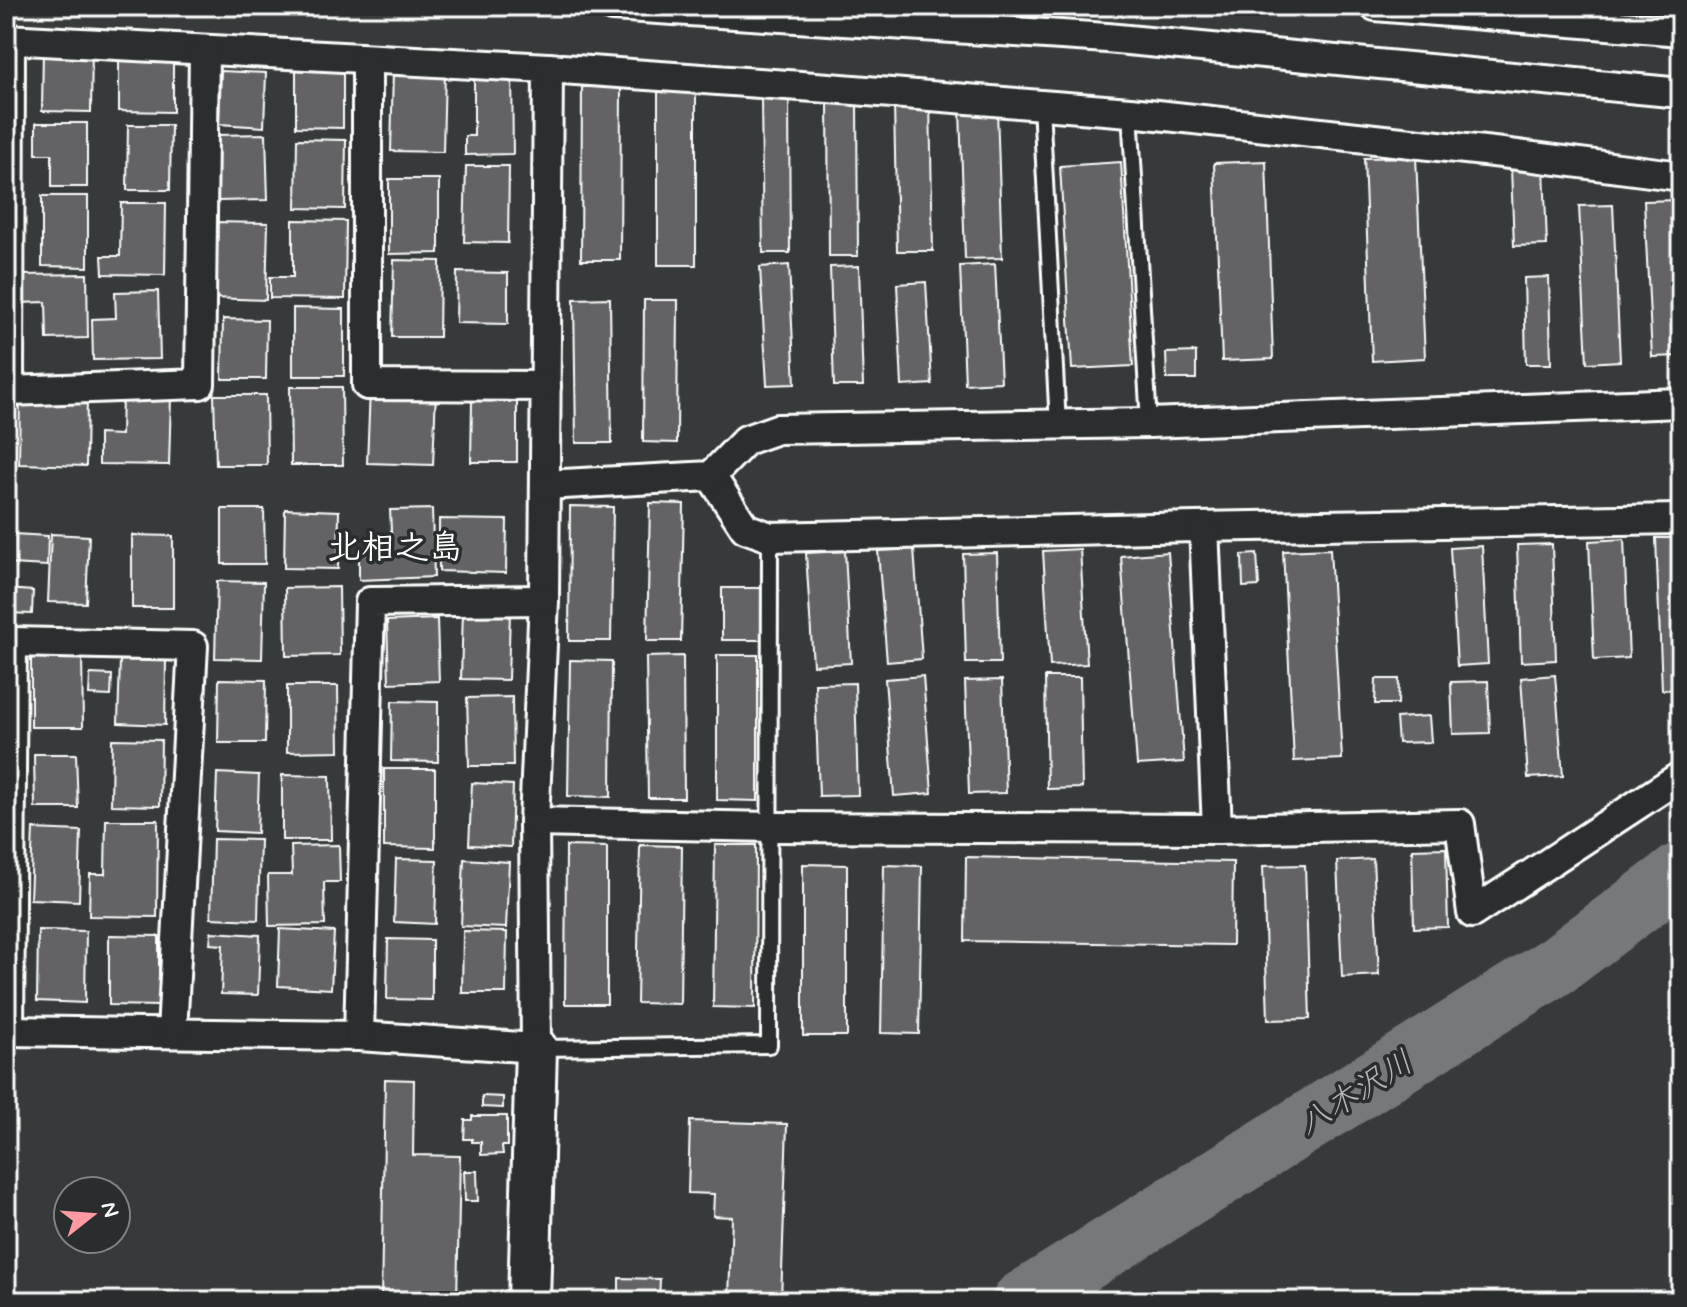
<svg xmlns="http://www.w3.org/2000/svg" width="1687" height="1307" font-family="Mynerve,'Klee One',sans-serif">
	<rect width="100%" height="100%" fill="#373a3b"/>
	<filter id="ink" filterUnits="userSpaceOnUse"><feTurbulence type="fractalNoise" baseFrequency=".0125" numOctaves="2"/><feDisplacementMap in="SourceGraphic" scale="16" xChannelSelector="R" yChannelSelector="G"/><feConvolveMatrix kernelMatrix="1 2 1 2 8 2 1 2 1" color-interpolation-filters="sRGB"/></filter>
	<g filter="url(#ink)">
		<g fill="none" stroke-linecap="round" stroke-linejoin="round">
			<polyline stroke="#767879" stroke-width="60" points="1022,1301 1559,964 1681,872"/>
		</g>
		<g fill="#636465" stroke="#fff" stroke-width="2">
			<polygon points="43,48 92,48 91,112 42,111"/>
			<polygon points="119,52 173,53 173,112 119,111"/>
			<polygon points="296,62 343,62 343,128 296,127"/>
			<polygon points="512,68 513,154 465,155 465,136 474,136 474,69"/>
			<polygon points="393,70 445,71 443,152 391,151"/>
			<polygon points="221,71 266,73 264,127 219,124"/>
			<polygon points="582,87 621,87 620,260 581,260"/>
			<rect x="658" y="90" width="38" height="175"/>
			<polygon points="761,98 789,98 790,253 763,253"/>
			<polygon points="828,101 857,101 858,256 829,256"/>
			<polygon points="930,102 933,251 897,251 894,103"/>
			<polygon points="997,109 1002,258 965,259 960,110"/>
			<polygon points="36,123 87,123 87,187 52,187 52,154 36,154"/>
			<polygon points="128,125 171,125 170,190 127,190"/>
			<polygon points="266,134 268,200 218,201 217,135"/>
			<polygon points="297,139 346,140 345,209 296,208"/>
			<polygon points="1416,157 1425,358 1372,361 1364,158"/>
			<polygon points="1266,161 1273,359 1222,361 1214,163"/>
			<polygon points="1121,162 1133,366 1072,369 1060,166"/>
			<polygon points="466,166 509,166 508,243 464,242"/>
			<polygon points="1544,167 1547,245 1514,246 1511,168"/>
			<polygon points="389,179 439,179 439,253 389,254"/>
			<polygon points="42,196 88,196 88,267 42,266"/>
			<polygon points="1678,200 1681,262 1681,356 1652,357 1644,201"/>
			<polygon points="121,203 166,203 165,275 103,274 102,256 120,256"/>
			<polygon points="1613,205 1620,361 1587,363 1579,206"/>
			<polygon points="293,220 346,221 345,299 270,298 270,277 293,277"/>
			<polygon points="214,222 268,223 266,300 212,298"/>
			<polygon points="394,260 440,261 439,337 392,337"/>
			<polygon points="995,264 1001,382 965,384 960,266"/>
			<polygon points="789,265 795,384 767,385 760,267"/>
			<polygon points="859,266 863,386 834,386 830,267"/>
			<polygon points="457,272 508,273 508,324 456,323"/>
			<polygon points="87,274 88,338 47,339 46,302 21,303 20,275"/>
			<polygon points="1549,277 1551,364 1526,364 1524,278"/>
			<polygon points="926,282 932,384 902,386 897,284"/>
			<polygon points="158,291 160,359 93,360 92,319 116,318 115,292"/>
			<polygon points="610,298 612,443 576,443 574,299"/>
			<polygon points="644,300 678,300 677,443 643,442"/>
			<polygon points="293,308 344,309 344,376 293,376"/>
			<polygon points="223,319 267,320 266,379 222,379"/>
			<polygon points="1196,352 1196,379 1167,379 1166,353"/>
			<polygon points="290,387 342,387 343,465 291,465"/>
			<polygon points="370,389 436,391 433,465 367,463"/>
			<polygon points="20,394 87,396 86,466 19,464"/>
			<polygon points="214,395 266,395 267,465 216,465"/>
			<polygon points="122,396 171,397 169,465 99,464 99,434 121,435"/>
			<polygon points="472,401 517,401 517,462 471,462"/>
			<polygon points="650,503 684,504 681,641 647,641"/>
			<polygon points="570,506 613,507 611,641 569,641"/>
			<polygon points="222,509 264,509 265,564 222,564"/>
			<polygon points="285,509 339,511 338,569 284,568"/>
			<polygon points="432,509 434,577 359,580 359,554 392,553 390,510"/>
			<polygon points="439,519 507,520 506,573 439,571"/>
			<polygon points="13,534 48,536 47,566 11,564"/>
			<polygon points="51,534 89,536 86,603 48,602"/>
			<polygon points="132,535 173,536 173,608 132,608"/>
			<polygon points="1656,538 1681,538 1681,689 1662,690"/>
			<polygon points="1624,539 1629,658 1594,660 1589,541"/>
			<polygon points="1552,544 1556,660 1521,662 1517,545"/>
			<polygon points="1482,546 1488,664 1457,666 1450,548"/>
			<polygon points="914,549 922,659 887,662 878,551"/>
			<polygon points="1080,549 1087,664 1050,666 1043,551"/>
			<polygon points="1330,549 1342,759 1294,761 1283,551"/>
			<polygon points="845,551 851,663 813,665 806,553"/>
			<polygon points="1168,552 1184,762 1137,765 1121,556"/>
			<polygon points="997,553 1000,663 966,663 963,554"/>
			<polygon points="1257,554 1259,586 1243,587 1242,555"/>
			<polygon points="217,581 264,582 262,659 215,658"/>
			<polygon points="339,587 340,655 286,656 285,588"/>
			<polygon points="722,588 764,588 765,640 722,640"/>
			<polygon points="6,589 33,591 32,614 6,613"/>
			<polygon points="463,610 510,611 508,680 461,679"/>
			<polygon points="437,619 439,681 389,683 387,621"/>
			<polygon points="31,654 82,654 83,727 31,727"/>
			<polygon points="717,655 758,655 758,801 717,800"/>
			<polygon points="683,656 684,798 648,798 646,657"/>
			<polygon points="120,660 166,661 165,725 118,723"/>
			<polygon points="570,660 612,661 611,797 568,796"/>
			<polygon points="90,674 112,675 111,696 89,695"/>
			<polygon points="1555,675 1563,776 1528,778 1521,678"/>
			<polygon points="923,676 932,793 894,796 885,679"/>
			<polygon points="1045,677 1080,677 1082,788 1047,789"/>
			<polygon points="219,679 266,680 265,743 218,743"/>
			<polygon points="1376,679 1399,679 1398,704 1375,704"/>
			<polygon points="1002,680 1006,793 969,794 965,681"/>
			<polygon points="1488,681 1490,733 1453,734 1451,682"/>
			<polygon points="855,683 858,795 819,796 815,684"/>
			<polygon points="287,686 338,686 339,751 287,752"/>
			<polygon points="512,697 513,766 469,766 467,698"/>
			<polygon points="392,701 438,702 438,762 391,761"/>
			<polygon points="1429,716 1431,742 1398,743 1396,718"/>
			<polygon points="112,739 161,740 160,806 111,805"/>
			<polygon points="34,754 76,754 78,808 35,808"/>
			<polygon points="384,769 435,769 435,848 384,847"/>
			<polygon points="217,773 259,775 257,833 215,831"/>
			<polygon points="282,775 330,776 331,840 282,840"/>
			<polygon points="472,783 513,785 511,847 469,845"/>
			<polygon points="106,820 158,820 157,917 89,916 90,874 105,874"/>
			<polygon points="33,829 81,831 79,901 30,899"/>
			<polygon points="213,839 260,840 258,920 211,918"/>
			<polygon points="339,845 340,882 324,882 325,925 269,926 268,875 292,875 291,846"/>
			<polygon points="640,845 682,846 680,1004 637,1003"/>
			<polygon points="715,845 756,845 755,1008 713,1007"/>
			<polygon points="566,846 607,847 607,1004 565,1004"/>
			<polygon points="1446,848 1448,927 1414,928 1412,849"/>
			<polygon points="966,857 1233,862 1232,945 965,941"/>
			<polygon points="396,859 437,860 435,924 394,922"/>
			<polygon points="464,859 509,862 506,928 461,926"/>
			<polygon points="1373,859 1379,975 1342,977 1337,861"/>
			<polygon points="803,864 847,865 847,1036 803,1036"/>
			<polygon points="884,865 922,866 919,1034 881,1033"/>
			<polygon points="1305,865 1310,1019 1268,1020 1263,866"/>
			<polygon points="280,929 334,932 331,989 278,986"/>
			<polygon points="38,930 86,931 85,1003 37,1001"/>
			<polygon points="463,931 507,932 506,993 462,993"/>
			<polygon points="211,932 260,935 258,995 221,994 223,945 210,944"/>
			<polygon points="109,935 159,936 159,1006 109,1005"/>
			<polygon points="388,939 432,940 432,1000 387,999"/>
			<polygon points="385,1079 414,1080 413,1155 460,1156 457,1301 381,1301"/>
			<polygon points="482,1096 503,1097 503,1108 482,1107"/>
			<polygon points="472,1116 507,1116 507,1146 502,1146 503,1154 481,1155 481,1142 472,1142 472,1139 464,1139 465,1120 472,1120"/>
			<polygon points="690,1121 787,1124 781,1301 678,1301 678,1296 729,1297 732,1217 713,1216 714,1194 688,1193"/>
			<polygon points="464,1171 477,1171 478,1201 465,1201"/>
			<polygon points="619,1278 660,1279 659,1301 619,1301"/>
		</g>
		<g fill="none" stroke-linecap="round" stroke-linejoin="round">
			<g stroke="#fff" stroke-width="20">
				<g id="lane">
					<polyline points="1041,105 1058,425"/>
					<polyline points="1130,112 1149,423"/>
					<polyline points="537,1048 769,1045 770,537"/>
				</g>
			</g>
			<g stroke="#fff" stroke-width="34">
				<g id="street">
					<polyline points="612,6 1107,38 1681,93"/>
					<polyline points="1375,6 1681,31"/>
					<polyline points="6,39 548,68 544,600 534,822 536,1048 359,1036 6,1031"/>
					<polyline points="10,40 9,391 200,384 204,50"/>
					<polyline points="367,59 367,385 546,386"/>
					<polyline points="548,68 829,88 1130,112 1502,153 1681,176"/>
					<polyline points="711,476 745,528 770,537 1195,527 1681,519"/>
					<polyline points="545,485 711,476 746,440 777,429 1149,423 1681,403"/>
					<polyline points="1204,527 1217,829"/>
					<polyline points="534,822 771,827 1217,829 1460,824 1472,913 1681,776"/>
					<polyline points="9,1031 12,642 193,646 172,1032"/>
					<polyline points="359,1036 370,602 544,600"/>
				</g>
			</g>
			<g stroke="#fff" stroke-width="46">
				<polyline id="secondary" points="529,1301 536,1048"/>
			</g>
			<use href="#lane" stroke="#2a2d2e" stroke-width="14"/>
			<use href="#street" stroke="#2a2d2e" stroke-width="28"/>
			<use href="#secondary" stroke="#2a2d2e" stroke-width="40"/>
		</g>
	</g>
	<g text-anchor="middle" stroke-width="7" stroke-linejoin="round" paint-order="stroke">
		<g font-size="32" font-style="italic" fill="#b4b5b5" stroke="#2a2d2e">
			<text transform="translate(1355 1092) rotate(-32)" y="11">八木沢川</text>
		</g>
		<g font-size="34" font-weight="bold" fill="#fff" stroke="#2a2d2e">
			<text x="395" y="558">北相之島</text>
		</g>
	</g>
	<rect width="1687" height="1307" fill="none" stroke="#2a2d2e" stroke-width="32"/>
	<rect x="16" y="16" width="1655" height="1275" fill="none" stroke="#fff" stroke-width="3" filter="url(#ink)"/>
	<g transform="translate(92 1215) rotate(73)"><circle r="38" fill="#2a2d2e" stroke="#7f8182" stroke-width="2"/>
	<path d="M0-6L14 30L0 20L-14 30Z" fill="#ff9aa2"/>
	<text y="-12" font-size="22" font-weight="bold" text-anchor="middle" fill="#ffffff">N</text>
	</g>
</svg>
